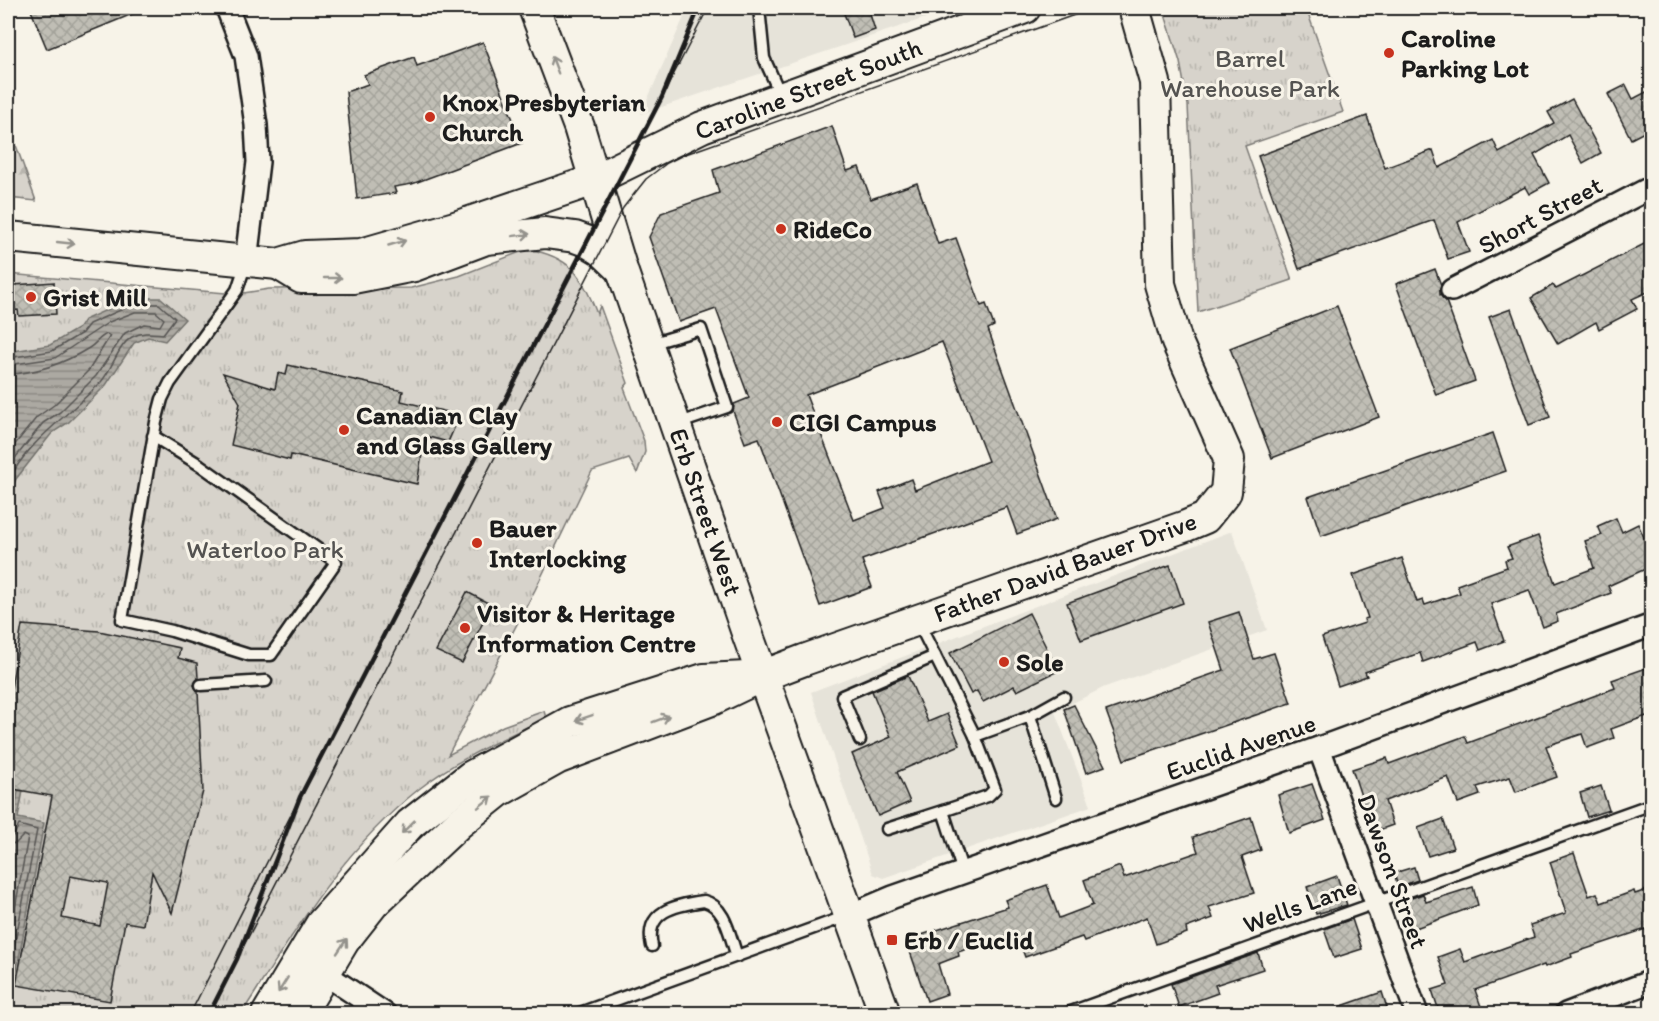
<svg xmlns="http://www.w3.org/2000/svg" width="1659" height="1021" font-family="Itim,sans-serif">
	<defs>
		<pattern id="grass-tufts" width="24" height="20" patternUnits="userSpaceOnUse" patternTransform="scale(1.5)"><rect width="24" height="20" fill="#d7d3cb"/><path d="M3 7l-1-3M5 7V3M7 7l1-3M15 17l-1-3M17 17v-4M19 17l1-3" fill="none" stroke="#b8b5ae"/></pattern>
		<pattern id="forest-firs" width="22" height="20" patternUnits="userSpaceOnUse" patternTransform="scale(1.5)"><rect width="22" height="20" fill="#d7d3cb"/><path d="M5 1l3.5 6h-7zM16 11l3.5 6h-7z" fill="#b8b5ae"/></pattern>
		<pattern id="water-rules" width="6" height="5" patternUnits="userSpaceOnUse" patternTransform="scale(1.5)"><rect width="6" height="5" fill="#aca9a2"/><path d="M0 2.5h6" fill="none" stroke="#8b8983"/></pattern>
		<pattern id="building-cross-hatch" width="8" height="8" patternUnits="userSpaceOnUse" patternTransform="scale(1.5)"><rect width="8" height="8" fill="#c0beb5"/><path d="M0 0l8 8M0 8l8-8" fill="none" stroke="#a4a39b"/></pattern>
	</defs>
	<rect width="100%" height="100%" fill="#f7f3e8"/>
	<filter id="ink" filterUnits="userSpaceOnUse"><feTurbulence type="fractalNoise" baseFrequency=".0167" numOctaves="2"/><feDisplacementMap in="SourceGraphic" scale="12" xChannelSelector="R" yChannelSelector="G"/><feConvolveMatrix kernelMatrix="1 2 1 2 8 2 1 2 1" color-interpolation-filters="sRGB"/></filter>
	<g filter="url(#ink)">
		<g fill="#e6e3d9">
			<polygon points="688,8 955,8 641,114"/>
			<polygon points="1232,531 1267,630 1105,687 1055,712 1091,806 883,878 873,874 811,692"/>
		</g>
		<g fill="url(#grass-tufts)" stroke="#7a7874" stroke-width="1.5">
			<polygon points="1163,8 1306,8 1343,112 1245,146 1292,280 1198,312 1188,105 1180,62"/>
			<path d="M528 249C570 257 582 274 597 314L600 306 628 383 624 388 644 441 645 452 637 473 629 459 592 471 535 590 448 755 503 726 544 711 546 718C502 739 457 759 419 789 341 851 295 931 242 1013H8V274L237 294 269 289 411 288 459 276Z"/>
		</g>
		<polygon fill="url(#forest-firs)" stroke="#7a7874" stroke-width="1.5" points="8,123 36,201 8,198"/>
		<g fill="url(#water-rules)" stroke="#72716c" stroke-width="1.5">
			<polygon points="133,298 161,298 185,319 165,341 148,337 134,343 106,385 69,422 52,433 16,479 8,496 8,352 50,345 79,328 84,320"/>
			<polygon points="44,648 49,649 18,818 44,823 14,985 8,983 8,846"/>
		</g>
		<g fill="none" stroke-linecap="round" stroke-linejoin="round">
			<g stroke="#565452" stroke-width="1.5">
				<path d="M8 358 52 351 82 333 89 324 134 304H159L175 318 163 334C151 333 144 331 132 337 118 345 112 370 101 382 72 413 26 442 8 482"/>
				<polyline points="8,365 55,358 109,322 135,312 156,312 164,319 160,326 144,324 125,333 96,376 60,412 43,423 8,467"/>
				<path d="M8 374C38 373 63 364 89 348 96 344 99 337 107 334L110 336 89 370 54 405 37 417 8 453"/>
				<polyline points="8,836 14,835 19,825 37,830 8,978"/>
				<polyline points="8,844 16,843 24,835 28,837 8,947"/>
			</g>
		</g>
		<g fill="url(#building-cross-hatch)" stroke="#1c1c1c" stroke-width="1.5" fill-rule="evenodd">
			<polygon points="30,8 147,8 47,49"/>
			<polygon points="842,8 868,8 875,30 853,38"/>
			<polygon points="483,42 522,143 412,184 394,187 396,193 357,199 346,92 368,84 364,75 414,57 417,66"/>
			<polygon points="1626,85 1633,99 1652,89 1652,128 1631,139 1608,94"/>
			<polygon points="1572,99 1601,153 1583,163 1568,135 1534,155 1549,183 1529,194 1525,187 1458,222 1469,252 1448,259 1434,220 1299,269 1258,156 1367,116 1385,168 1433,150 1439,168 1493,140 1499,153 1554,123 1548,112"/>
			<path d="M832 126 847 171 859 167 871 199 917 183 938 244 956 238 981 306 986 304 994 326 988 329 1057 519 1017 534 1007 507 862 560 872 587 820 606 759 438 745 443 733 411 734 404 749 398 716 309 679 322 649 237 661 213 719 193 713 170ZM942 342 988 461 915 490 911 479 879 492 885 508 854 520 806 395Z"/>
			<polygon points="1652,240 1652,290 1632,299 1637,309 1599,329 1596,322 1558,344 1531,298 1553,285 1556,289"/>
			<polygon points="1435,269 1441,285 1440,295 1446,301 1475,381 1436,395 1396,284"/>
			<polygon points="54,282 56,314 19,316 18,310 8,311 8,293 15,292 14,285"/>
			<polygon points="1337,306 1379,417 1272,458 1230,348"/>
			<polygon points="1511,309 1550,417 1529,425 1489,317"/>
			<polygon points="288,365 403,391 401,401 460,415 448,442 425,436 417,484 291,455 290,460 231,445 240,403 223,373 275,389 278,373 286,375"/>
			<polygon points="1493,433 1506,471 1321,536 1308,497"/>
			<polygon points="1616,518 1622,532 1638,524 1652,555 1652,566 1608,586 1611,593 1556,614 1558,621 1543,627 1529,590 1491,604 1504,641 1480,650 1477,642 1423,662 1420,653 1365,672 1367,676 1338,686 1322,637 1365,623 1364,619 1368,618 1353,575 1402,558 1417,602 1423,600 1425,605 1460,593 1457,585 1507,567 1505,560 1512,558 1507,547 1538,536 1555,583 1594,568 1585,541 1602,535 1598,526"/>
			<polygon points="1170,565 1183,603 1081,640 1067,603"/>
			<polygon points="467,592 492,605 462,663 436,651"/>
			<polygon points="1239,612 1254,659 1274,653 1291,703 1124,760 1106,711 1224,670 1208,622"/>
			<polygon points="1029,613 1058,671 1017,691 1014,686 983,702 977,691 971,694 950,653"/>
			<path d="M22 625 99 631 180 648 178 658 197 663 198 678 194 685 198 692 203 791 172 913 152 872 143 925 125 922 110 1001 16 985 52 796 8 788V704ZM70 876 108 883 100 926 62 918Z"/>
			<polygon points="1652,666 1652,714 1611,729 1614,738 1587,748 1582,734 1546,746 1557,777 1516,792 1510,777 1477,787 1480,795 1458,803 1448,777 1385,801 1393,825 1373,832 1352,769 1387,758 1389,764 1465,736 1468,743 1615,688 1612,680"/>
			<polygon points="908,676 928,722 947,714 960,745 897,772 910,802 878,816 852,754 891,737 872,691"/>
			<polygon points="1074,705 1105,766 1086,773 1064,709"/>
			<polygon points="1312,784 1325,820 1289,833 1278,795"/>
			<polygon points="1601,786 1609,810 1587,817 1580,793"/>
			<polygon points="1251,817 1261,850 1242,857 1254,893 1209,907 1213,918 1186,928 1187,933 1156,944 1147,917 1084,941 1082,937 1025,957 1016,933 958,952 959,956 938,964 947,994 927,1001 906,940 1008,907 1005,900 1047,885 1059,918 1093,905 1084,880 1120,866 1124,878 1198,852 1193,837"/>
			<polygon points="1443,819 1453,848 1428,856 1418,828"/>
			<polygon points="1574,853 1589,896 1597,893 1601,903 1634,891 1635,894 1652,888 1652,927 1571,954 1572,957 1545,967 1544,965 1475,990 1482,1009 1470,1014 1440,1014 1432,990 1448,985 1438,957 1460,949 1465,962 1534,937 1530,925 1566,913 1550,862"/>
			<polygon points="1414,867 1418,880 1398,887 1394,873"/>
			<polygon points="1337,876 1347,905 1316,914 1307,887"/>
			<polygon points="1473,887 1478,905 1413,929 1403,901 1423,894 1426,902"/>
			<polygon points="1352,919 1362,949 1334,958 1324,929"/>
			<polygon points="1258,953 1263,969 1215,985 1218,993 1179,1007 1171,984"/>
			<polygon points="1382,992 1389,1014 1328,1014 1327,1011"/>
		</g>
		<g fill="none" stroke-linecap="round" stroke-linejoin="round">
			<g stroke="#1c1c1c" stroke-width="15">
				<g id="lane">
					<polyline points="759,8 764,58 781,96"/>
					<polyline points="650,344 701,329 727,407 677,424"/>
					<polyline points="153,436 200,465 336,562 271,655 249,655 172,631 122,620 156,422 162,399 170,383 237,290 246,263"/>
					<polyline points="918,622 975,736 1030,716 1056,798"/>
					<polyline points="201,685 266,681"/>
					<polyline points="1030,716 1064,697"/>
					<polyline points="860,740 842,696 935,656"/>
					<polyline points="887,829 943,811"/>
					<polyline points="963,872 943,811 988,796 995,789 975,736"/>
					<path d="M652 946C644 911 675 905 704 901 726 906 730 938 737 956"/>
					<polyline points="577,1014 847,916"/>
					<polyline points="1065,1014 1652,804"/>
				</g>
			</g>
			<g stroke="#1c1c1c" stroke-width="26">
				<g id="street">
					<polyline points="227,8 246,56 256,125 258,162 246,261"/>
					<polyline points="1452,290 1652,187"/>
					<polyline points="1319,748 1417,1014"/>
					<polyline points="848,916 893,897 1333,743 1652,625"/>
					<polyline points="313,966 385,1014"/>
					<polyline points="1566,1014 1652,981"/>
				</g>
			</g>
			<g stroke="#1c1c1c" stroke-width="34">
				<g id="secondary">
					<polyline points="534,8 579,127 622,270 747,633 885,1014"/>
					<polyline points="8,237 278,264 305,256 361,254 455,227 594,180 702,127 1025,8"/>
					<polyline points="278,264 301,278 353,278 414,266 486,239 545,233 575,237 586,241 601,250 622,270"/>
					<polyline points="267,1014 321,924 410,824 470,777 570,722 704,679 747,677"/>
					<polyline points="300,1014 344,941 374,903 458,824 498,792 559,758 714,699 762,676 804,660 1186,526 1205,518 1226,492 1229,459 1177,342 1160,284 1155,82 1134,8"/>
				</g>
			</g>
			<use href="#lane" stroke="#f7f3e8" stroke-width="10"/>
			<use href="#street" stroke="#f7f3e8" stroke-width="21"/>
			<use href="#secondary" stroke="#f7f3e8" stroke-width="30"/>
			<g stroke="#1c1c1c" stroke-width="1.5">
				<polyline points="662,97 708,8"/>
				<polyline points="237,959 623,208 646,179 667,163 683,155 1094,8"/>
				<polyline points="190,1014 300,797"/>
			</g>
			<polyline stroke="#1c1c1c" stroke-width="4.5" points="209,1014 237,959 300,797 662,97 699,8"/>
		</g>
		<defs><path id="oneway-shaft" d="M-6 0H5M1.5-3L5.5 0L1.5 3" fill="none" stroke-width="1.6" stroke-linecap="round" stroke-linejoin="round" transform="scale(1.5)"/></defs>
		<g stroke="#94928c">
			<use href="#oneway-shaft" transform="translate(555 65) rotate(-111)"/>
			<use href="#oneway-shaft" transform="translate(521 235) rotate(-7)"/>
			<use href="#oneway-shaft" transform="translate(66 243) rotate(6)"/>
			<use href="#oneway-shaft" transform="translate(397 243) rotate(-16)"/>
			<use href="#oneway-shaft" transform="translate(333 278)"/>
			<use href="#oneway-shaft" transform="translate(584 718) rotate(161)"/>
			<use href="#oneway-shaft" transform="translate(661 719) rotate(-21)"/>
			<use href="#oneway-shaft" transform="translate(485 802) rotate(-39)"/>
			<use href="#oneway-shaft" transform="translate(408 827) rotate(135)"/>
			<use href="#oneway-shaft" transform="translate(342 946) rotate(-56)"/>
			<use href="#oneway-shaft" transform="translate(283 985) rotate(122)"/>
		</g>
	</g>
	<g fill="#c8321e" stroke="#f7f3e8" stroke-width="2">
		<circle cx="1389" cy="53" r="6"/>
		<circle cx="430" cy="117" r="6"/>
		<circle cx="781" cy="229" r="6"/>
		<circle cx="31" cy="297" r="6"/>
		<circle cx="777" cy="422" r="6"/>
		<circle cx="344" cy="430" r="6"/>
		<circle cx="477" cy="543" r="6"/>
		<circle cx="465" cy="628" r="6"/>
		<circle cx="1004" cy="662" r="6"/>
		<rect x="886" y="934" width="12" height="12" rx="3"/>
	</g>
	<g text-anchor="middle" stroke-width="6" stroke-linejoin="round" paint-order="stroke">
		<g font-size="26" font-weight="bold" fill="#1c1c1c" stroke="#f7f3e8" text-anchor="start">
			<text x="1401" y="47">Caroline<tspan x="1401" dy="30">Parking Lot</tspan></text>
			<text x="442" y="111">Knox Presbyterian<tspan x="442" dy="30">Church</tspan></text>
			<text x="793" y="238">RideCo</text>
			<text x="43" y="306">Grist Mill</text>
			<text x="356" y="424">Canadian Clay<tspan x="356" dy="30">and Glass Gallery</tspan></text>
			<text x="789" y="431">CIGI Campus</text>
			<text x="489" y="537">Bauer<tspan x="489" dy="30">Interlocking</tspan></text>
			<text x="477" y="622">Visitor &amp; Heritage<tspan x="477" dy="30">Information Centre</tspan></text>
			<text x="1016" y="671">Sole</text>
			<text x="904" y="949">Erb / Euclid</text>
		</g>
		<g font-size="26" fill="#545351" stroke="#f7f3e8">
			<text x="1250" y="67">Barrel<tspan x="1250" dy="30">Warehouse Park</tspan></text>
			<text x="265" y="558">Waterloo Park</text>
		</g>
		<g font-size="26" fill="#1c1c1c" stroke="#f7f3e8">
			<text transform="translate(808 89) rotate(-21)" y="9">Caroline Street South</text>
			<text transform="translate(1540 215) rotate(-28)" y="9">Short Street</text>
			<text transform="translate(706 512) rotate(71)" y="9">Erb Street West</text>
			<text transform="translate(1065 567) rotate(-20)" y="9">Father David Bauer Drive</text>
			<text transform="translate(1241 747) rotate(-19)" y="9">Euclid Avenue</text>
			<text transform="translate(1393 871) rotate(70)" y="9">Dawson Street</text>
			<text transform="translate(1300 905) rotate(-20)" y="9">Wells Lane</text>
		</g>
	</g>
	<rect width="1659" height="1021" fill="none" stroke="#f7f3e8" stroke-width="30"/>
	<rect x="15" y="15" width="1629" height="991" fill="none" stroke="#1c1c1c" stroke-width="2" filter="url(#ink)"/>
</svg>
